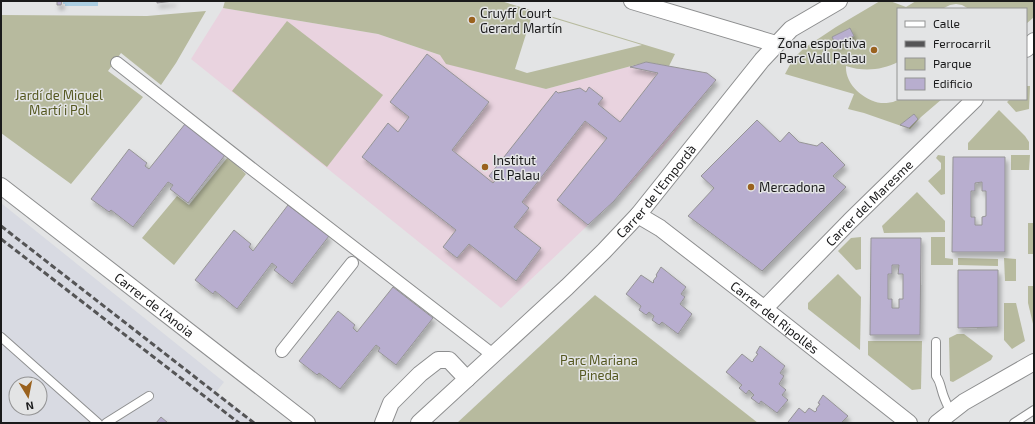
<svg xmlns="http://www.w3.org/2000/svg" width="1035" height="424" font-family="'Exo 2',sans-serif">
	<defs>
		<filter id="shadow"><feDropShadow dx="2.5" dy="4.5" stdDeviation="2" flood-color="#0004"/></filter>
	</defs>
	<rect width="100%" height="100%" fill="#e3e4e5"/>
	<path fill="#d8dae2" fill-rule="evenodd" d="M1 203 224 382 216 392 256 423H1ZM16 384H40V408H16Z"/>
	<polygon fill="#e9d3df" points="223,8 378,34 440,55 546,89 646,62 707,73 716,80 662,149 630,185 501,308 191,59"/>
	<g fill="#b7ba9e" fill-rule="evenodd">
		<path d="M225 1H501L675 54 669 66 646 62 546 89 446 64 440 55 378 34 223 8ZM533 12 642 45 527 73 515 69Z"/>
		<path d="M880 1H890L906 7 916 1H1034V17L1026 24V9H969L962 5 956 4 950 5 942 9H898V62C882 70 864 72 846 66 845 84 863 100 881 103 884 103 889 103 893 102 896 101 899 99 902 99 913 97 930 99 942 99L921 117 910 129 864 113 848 109 854 94 785 74 793 59 803 49 836 27ZM849 28 854 36 836 45 832 37ZM914 114 918 119 909 128 900 125Z"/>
		<polygon points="206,11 176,63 161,85 121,53 108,71 143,97 71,184 1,133 1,15 147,16"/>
		<polygon points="287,21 383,95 327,167 232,91"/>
		<polygon points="1026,86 1030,86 1029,109 1016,112 1007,102 1010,99 1026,99"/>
		<polygon points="999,110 1025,136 1029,142 1029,150 968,150 968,143"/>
		<polygon points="938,155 945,156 945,194 941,195 928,181 941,169 941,163 936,158"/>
		<polygon points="1011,155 1030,155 1029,170 1011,170"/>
		<polygon points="228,157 246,174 174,265 142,238 177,196 189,205"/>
		<polygon points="917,192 945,221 945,232 884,233 882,226"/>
		<rect x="1028" y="223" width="6" height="31"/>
		<polygon points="861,237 861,269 856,270 838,251 851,238"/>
		<polygon points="931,237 945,237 945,258 953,259 953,265 931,265"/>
		<polygon points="958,258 998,259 998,266 958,265"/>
		<polygon points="1004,258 1016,259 1016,281 1005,281"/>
		<polygon points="838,274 861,297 860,350 808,309 808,303"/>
		<polygon points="1028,286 1034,286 1034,328 1028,303"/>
		<polygon points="595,295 758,423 457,423"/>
		<polygon points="1004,303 1016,303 1025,341 1012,349 1004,340"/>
		<polygon points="957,334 964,334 993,356 991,360 953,382 950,381 949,338"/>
		<polygon points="868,341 922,341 921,389 912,390 868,355"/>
	</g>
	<polygon fill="#abcee2" points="63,1 98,1 98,6 65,6 65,4 63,4"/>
	<g fill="#b8aecf" stroke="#969596" fill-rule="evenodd" filter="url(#shadow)">
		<polygon points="57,1 62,1 61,5 57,5"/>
		<polygon points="157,1 174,1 157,3"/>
		<polygon points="850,28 854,36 836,45 832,37"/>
		<polygon points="427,54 489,102 452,150 493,183 495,181 489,176 556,91 558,93 580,88 586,92 589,87 603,98 598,104 620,122 658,73 630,67 646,62 707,73 716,80 614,201 588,225 557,200 607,138 585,121 522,202 529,208 514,227 541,248 516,281 469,244 457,258 443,247 456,230 362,157 388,123 398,132 409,117 390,102"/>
		<polygon points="914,114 918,119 909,128 900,125"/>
		<polygon points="757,120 780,142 789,132 799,142 817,146 822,142 845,165 833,176 846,187 762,271 688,216 714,188 701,176"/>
		<polygon points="185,124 225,155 188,203 170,189 173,185 168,182 133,227 111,210 109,212 91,199 129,149 147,163 145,166 149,169"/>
		<path d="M953 157H1005V252H952ZM982 182V191H986V216L982 217V225H975V217H971V191H975V183Z"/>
		<polygon points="288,205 329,236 292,284 274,270 277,267 272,263 237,309 215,291 213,294 195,280 234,230 251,244 249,247 253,251"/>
		<path d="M871 238H921L920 335H870ZM892 265H899L898 274H903V299H899V308H892V299H888V274H892Z"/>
		<polygon points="661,267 686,287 681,294 685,297 680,304 692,314 678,334 662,322 659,325 652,320 654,316 649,312 646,315 639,310 641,306 626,294 641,275 653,283 654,282 653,281 657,276 656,275"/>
		<polygon points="958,270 998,270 998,327 958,328"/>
		<polygon points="393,287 433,318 396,365 378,351 380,348 376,345 340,389 319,373 317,375 299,361 338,311 355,325 353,328 357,332"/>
		<polygon points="760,346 785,366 780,373 784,376 779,384 786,390 782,395 788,400 777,413 761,401 759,404 751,398 754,395 749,390 746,394 739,388 742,385 726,372 742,354 752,362 754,360 753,360 758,354 756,353"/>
		<polygon points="823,395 848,416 842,422 843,423 790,423 788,422 799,408 805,413 809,408 815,412 817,410 816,409 820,404 818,403"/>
		<polygon points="161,417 168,423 156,423"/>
	</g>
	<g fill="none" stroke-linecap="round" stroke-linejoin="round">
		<g stroke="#8d8e8f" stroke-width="10">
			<g id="service">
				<polyline points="1,337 98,423"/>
				<path d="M936 342V376C940 381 940 385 942 391 944 399 948 406 951 413"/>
				<polyline points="106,423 149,396"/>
				<polyline points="1014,423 1034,410"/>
			</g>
		</g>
		<g stroke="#8d8e8f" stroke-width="14">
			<g id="pedestrian">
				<polyline points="117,63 256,172 493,355"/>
				<polyline points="282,351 352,263"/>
			</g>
		</g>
		<g stroke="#8d8e8f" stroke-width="18">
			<g id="minor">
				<polyline points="632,1 776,44"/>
				<polyline points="1026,49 1034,41"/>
				<path id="s1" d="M1 186 307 423"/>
				<path id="s2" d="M638 215 660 228 748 296 909 423"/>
				<path id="s3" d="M765 308 850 221 975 99"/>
				<polyline points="383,423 391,403 420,374 438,360 449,360 467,379"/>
				<path id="s4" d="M419 423 567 287 604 251 638 215 762 60 791 29 839 1"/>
				<polyline points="937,423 964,402 1034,362"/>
			</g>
		</g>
		<use href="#service" stroke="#fff" stroke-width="8"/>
		<use href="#pedestrian" stroke="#fff" stroke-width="12"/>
		<use href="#minor" stroke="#fff" stroke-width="16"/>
		<g stroke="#555556" stroke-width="3" stroke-dasharray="6 3" stroke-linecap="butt">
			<polyline points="1,226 254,423"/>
			<polyline points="1,239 239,423"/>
		</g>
	</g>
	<g fill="#9a621e" stroke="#e3e4e5" stroke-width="1.5">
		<circle cx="472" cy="20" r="4"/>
		<circle cx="874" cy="50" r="4"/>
		<circle cx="485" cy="167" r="4"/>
		<circle cx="751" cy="187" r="4"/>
	</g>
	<g text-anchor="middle" stroke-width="3" stroke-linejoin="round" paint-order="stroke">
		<g font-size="13" fill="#1a1a1b" stroke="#e3e4e5" text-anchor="start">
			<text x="480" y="18">Cruyff Court<tspan x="480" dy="15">Gerard Martín</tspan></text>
			<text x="866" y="48" text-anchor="end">Zona esportiva<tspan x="866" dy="15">Parc Vall Palau</tspan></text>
			<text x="493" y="165">Institut<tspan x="493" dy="15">El Palau</tspan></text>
			<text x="759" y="192">Mercadona</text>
		</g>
		<g font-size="13" fill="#555820" stroke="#e3e4e5">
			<text x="59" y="100">Jardí de Miquel<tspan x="59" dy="15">Martí i Pol</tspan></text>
			<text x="599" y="365">Parc Mariana<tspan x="599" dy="15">Pineda</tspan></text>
		</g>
		<g font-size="13" fill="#1a1a1b" stroke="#e3e4e5">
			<text dy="5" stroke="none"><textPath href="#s4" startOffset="332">Carrer de l'Empordà</textPath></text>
			<text dy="5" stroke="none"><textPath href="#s3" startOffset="148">Carrer del Maresme</textPath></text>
			<text dy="5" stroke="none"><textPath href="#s1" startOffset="194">Carrer de l'Anoia</textPath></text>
			<text dy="5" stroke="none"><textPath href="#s2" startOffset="171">Carrer del Ripollès</textPath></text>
		</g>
	</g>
	<rect width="1035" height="424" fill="none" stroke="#1a1a1b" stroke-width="4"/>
	<rect x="897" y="8" width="130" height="92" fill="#e3e4e5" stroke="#939394"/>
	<rect x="905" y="21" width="20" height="6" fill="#ffffff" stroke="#939394"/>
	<text x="933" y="28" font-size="12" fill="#1a1a1b">Calle</text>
	<rect x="905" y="41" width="20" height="6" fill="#555556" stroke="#939394"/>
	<text x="933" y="48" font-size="12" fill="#1a1a1b">Ferrocarril</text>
	<rect x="905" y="58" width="20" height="12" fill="#b7ba9e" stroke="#939394"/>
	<text x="933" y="68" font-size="12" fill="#1a1a1b">Parque</text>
	<rect x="905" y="78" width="20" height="12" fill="#b8aecf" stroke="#939394"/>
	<text x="933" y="88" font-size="12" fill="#1a1a1b">Edificio</text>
	<g transform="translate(28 396) rotate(170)"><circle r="19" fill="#e3e4e5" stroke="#939394"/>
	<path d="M0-3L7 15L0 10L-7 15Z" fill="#9a621e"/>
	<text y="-6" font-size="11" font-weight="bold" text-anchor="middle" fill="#1a1a1b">N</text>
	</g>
</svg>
